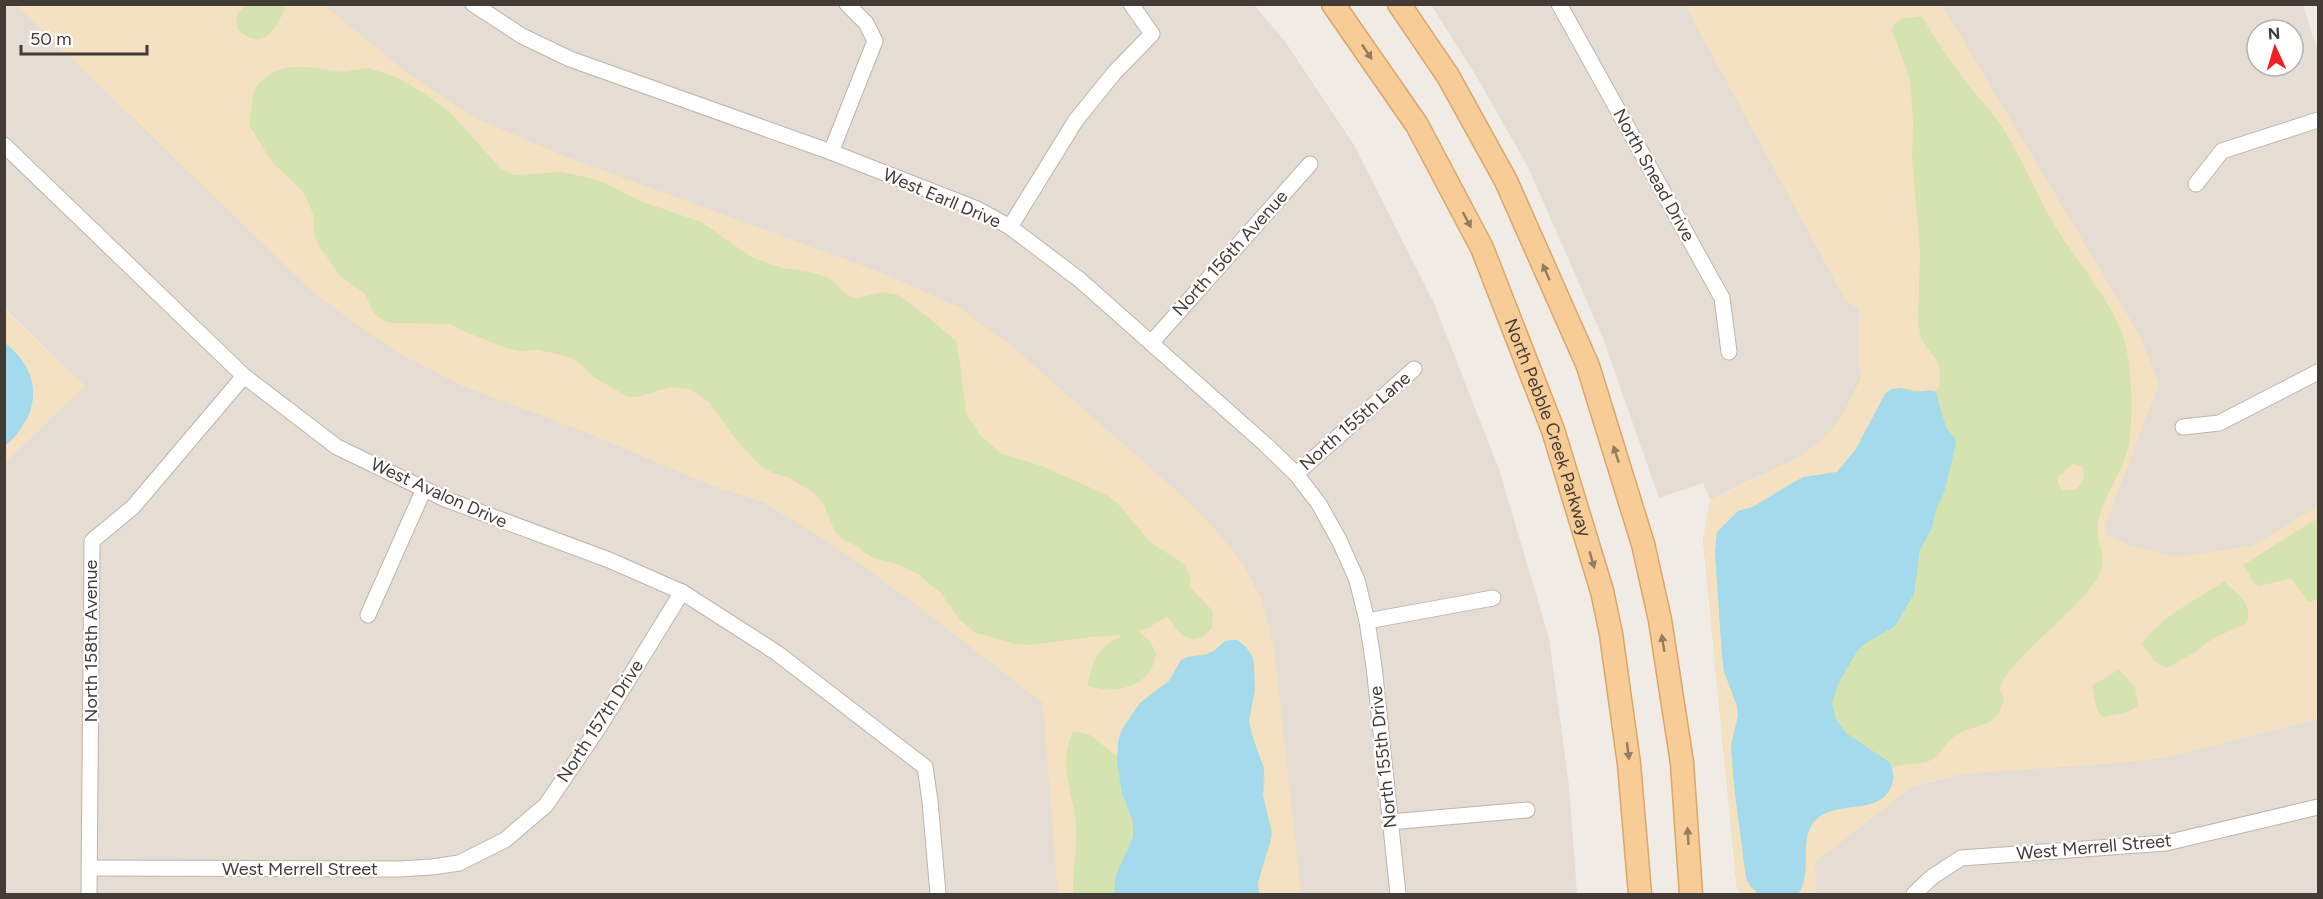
<svg xmlns="http://www.w3.org/2000/svg" width="2323" height="899" font-family="Figtree,sans-serif">
	<rect width="100%" height="100%" fill="#f1ebe5"/>
	<g fill="#e5dcd3" fill-rule="evenodd">
		<polygon points="16,4 316,295 398,353 465,387 578,429 713,486 763,502 832,544 906,597 1043,703 1058,894 5,894 4,463 85,386 5,309 4,5"/>
		<polygon points="324,5 1254,5 1284,40 1354,145 1433,301 1499,469 1549,638 1569,786 1577,894 1301,894 1274,648 1261,599 1243,564 1194,507 1007,342 958,307 885,274 561,155 478,119 445,99 405,71"/>
		<polygon points="1431,5 1685,5 1846,301 1859,309 1860,379 1843,413 1818,444 1790,462 1760,475 1710,500 1703,483 1659,498 1603,338 1528,167 1475,74"/>
		<path d="M1942 5H2303L2318 52V506L2252 546 2177 557 2129 545 2106 534 2105 527 2141 338ZM2257 30H2293V66H2257Z"/>
		<polygon points="2318,719 2318,894 1816,894 1815,864 1818,860 1913,786 1961,774 2119,763 2168,757"/>
	</g>
	<g fill="#d5e3b0">
		<polygon points="16,5 324,5 405,71 445,99 478,119 561,155 885,274 958,307 970,315 1007,342 1194,507 1243,564 1261,599 1274,648 1301,894 1058,894 1043,703 906,597 832,544 763,502 713,486 578,429 465,387 398,353 316,295"/>
		<polygon points="1685,5 1942,5 2141,338 2159,384 2105,526 2106,534 2129,545 2177,557 2252,546 2318,506 2318,719 2168,757 2119,763 1961,774 1929,781 1913,786 1818,860 1815,864 1816,894 1741,894 1737,889 1703,539 1760,475 1790,462 1818,444 1843,413 1861,373 1859,309 1846,301"/>
	</g>
	<g fill="#f4e1c2" fill-rule="evenodd">
		<path d="M16 5H246L236 16 237 28C260 53 276 31 285 8L283 5H324L405 71 445 99 478 119 561 155 885 274 958 307 1007 342 1130 450 1194 507 1219 534 1243 564 1261 599 1274 648 1301 894H1259L1258 882 1271 841 1272 829 1263 796 1265 778 1249 721 1255 689 1253 658 1246 647 1237 640C1225 639 1223 646 1213 651 1205 656 1195 654 1187 658 1177 662 1176 672 1170 679 1165 686 1157 688 1152 693 1134 711 1117 731 1118 757L1090 735 1073 731C1057 767 1074 791 1076 828 1077 851 1072 873 1073 894H1058L1043 703 906 597 832 544 763 502 713 486 578 429 465 387 398 353 316 295ZM289 67H306L344 72 368 68 396 77 422 92 449 111 501 169 513 175 562 172 590 178 607 184 640 201 701 222 753 258 782 268 807 271 826 277 833 281 845 294 851 297 858 298 883 292 898 295 929 318 956 341 960 362 966 414 981 436 1002 454 1042 466 1107 495 1120 506 1150 542 1184 564 1190 575V587L1213 611 1212 628C1192 650 1180 636 1167 616L1150 627 1138 631 1150 641 1156 653C1153 687 1116 695 1088 686 1090 664 1101 643 1123 635L1090 637 1031 645 1015 644 976 633 960 620 941 593 918 574 894 563 873 558 853 544 841 538 835 532 824 505 814 493 787 477 773 473 760 465 736 440 710 403 690 389 671 387 636 397H628L595 378 578 362 566 356 538 350 517 351 506 348 463 331 451 324 392 323 382 320 374 313 364 293 341 277 319 246 315 237 313 214 306 197 301 190 272 162 249 125 254 90 259 83 271 73Z"/>
		<path d="M1685 5H1942L2141 338 2159 384 2105 526 2106 534 2129 545 2177 557 2252 546 2318 506V518L2243 565 2255 584 2259 586 2289 579 2293 581 2309 602 2318 599V719L2168 757 2119 763 1961 774 1929 781 1913 786 1818 860 1815 864 1816 894H1798C1811 873 1798 835 1817 819 1842 797 1899 819 1892 768 1904 763 1917 765 1929 761 1941 756 1944 743 1955 736 1977 721 1996 732 2004 698L2000 690C2002 662 2088 606 2101 570 2107 553 2094 538 2098 521 2105 492 2127 467 2130 437 2133 407 2132 361 2122 333 2109 299 2077 261 2057 229 2037 197 2024 162 2004 130 1990 108 1971 90 1956 69 1944 52 1933 34 1921 16L1902 19 1894 24 1892 30 1909 76 1911 90 1913 121 1912 159 1920 252 1918 322 1921 339 1939 364 1940 386C1930 399 1911 386 1899 389 1894 389 1889 392 1885 394L1856 449 1837 472 1804 477 1794 482 1753 507 1738 512 1717 532 1715 552 1722 655 1724 672 1737 706 1738 715 1731 746 1733 778 1743 845 1744 864 1756 893 1759 894H1741L1737 889 1703 539 1710 500 1802 455 1827 435 1843 413 1860 379 1859 309 1846 301ZM2224 581C2236 594 2253 601 2247 623L2212 639 2195 652 2169 667 2166 668 2154 661 2142 643C2164 614 2195 601 2224 581ZM2119 669 2135 688 2138 706 2128 712 2102 717 2097 710 2092 685 2109 676Z"/>
		<polygon points="4,309 85,386 5,463 4,463"/>
		<path d="M2073 464 2081 466C2087 473 2082 484 2076 490H2062L2058 484V477Z"/>
	</g>
	<g fill="#a4daeb">
		<path d="M5 343C44 373 41 415 5 446Z"/>
		<path d="M1901 388 1914 392 1931 390 1936 393 1946 427 1955 439 1956 444 1944 493 1936 509 1932 528 1920 550 1914 594 1895 626 1866 643 1858 650 1838 684 1832 703 1836 719 1846 733 1889 762C1893 769 1895 777 1892 784 1882 816 1841 800 1819 817 1795 835 1815 872 1798 894H1759L1750 886 1746 878 1735 794 1731 746 1738 716 1737 706 1724 671 1722 655 1715 552 1717 532 1738 511 1753 507 1794 482 1804 477 1837 472 1856 449 1885 394 1891 389Z"/>
		<polygon points="1231,640 1237,640 1246,647 1253,658 1254,667 1255,689 1249,721 1252,736 1264,768 1263,796 1272,835 1258,882 1259,894 1114,894 1116,875 1133,837 1133,822 1122,793 1117,762 1118,742 1122,729 1140,703 1169,681 1181,660 1187,657 1205,655 1214,651 1225,641"/>
	</g>
	<g fill="none" stroke-linecap="round" stroke-linejoin="round">
		<g stroke="#bfb4ab" stroke-width="17">
			<g id="street">
				<polyline points="473,4 522,36 570,59 831,152 977,209 1010,227 1080,280 1266,445 1296,474 1319,504 1339,540 1357,580 1367,621 1374,666 1398,894"/>
				<polyline points="1559,4 1722,298 1729,352"/>
				<polyline points="4,145 244,376 337,447 445,499 609,560 682,592 777,653 925,767 930,801 938,894"/>
				<polyline points="831,152 875,41 866,23 847,4"/>
				<polyline points="2196,184 2222,151 2318,120"/>
				<polyline points="1010,227 1076,120 1115,72 1152,34 1131,4"/>
				<polyline points="1151,343 1310,164"/>
				<polyline points="2183,427 2219,423 2318,372"/>
				<polyline points="1296,474 1414,369"/>
				<polyline points="368,615 424,489"/>
				<polyline points="1367,621 1493,598"/>
				<polyline points="1390,822 1527,810"/>
				<polyline points="89,868 399,869 432,867 459,863 505,840 546,805 599,727 682,592"/>
				<polyline points="89,894 92,541 133,507 244,376"/>
				<polyline points="1914,894 1932,877 1961,858 2166,843 2318,807"/>
			</g>
		</g>
		<g stroke="#dba669" stroke-width="25">
			<g id="primary">
				<path id="s1" d="M1333 4 1417 125 1482 248 1553 430 1602 591 1611 634 1629 764 1640 894"/>
				<polyline points="1399,4 1448,76 1506,181 1588,366 1643,544 1660,620 1682,763 1691,894"/>
			</g>
		</g>
		<use href="#street" stroke="#fff" stroke-width="15"/>
		<use href="#primary" stroke="#f8cc97" stroke-width="22"/>
	</g>
	<defs><path id="oneway-solid" d="M-6-.8H1V-3.2L6.5 0L1 3.2V.8H-6Z" transform="scale(1.5)"/></defs>
	<g fill="#947c61">
		<use href="#oneway-solid" transform="translate(1367 52) rotate(56)"/>
		<use href="#oneway-solid" transform="translate(1467 220) rotate(62)"/>
		<use href="#oneway-solid" transform="translate(1546 272) rotate(-114)"/>
		<use href="#oneway-solid" transform="translate(1616 454) rotate(-108)"/>
		<use href="#oneway-solid" transform="translate(1592 560) rotate(74)"/>
		<use href="#oneway-solid" transform="translate(1663 643) rotate(-99)"/>
		<use href="#oneway-solid" transform="translate(1628 751) rotate(83)"/>
		<use href="#oneway-solid" transform="translate(1688 836) rotate(-93)"/>
	</g>
	<g text-anchor="middle" stroke-width="4.5" stroke-linejoin="round" paint-order="stroke">
		<g font-size="18" fill="#433b35" stroke="#fff">
			<text transform="translate(1654 175) rotate(61)" y="6">North Snead Drive</text>
			<text transform="translate(942 198) rotate(23)" y="6">West Earll Drive</text>
			<text transform="translate(1230 253) rotate(-48)" y="6">North 156th Avenue</text>
			<text transform="translate(1355 421) rotate(-41)" y="6">North 155th Lane</text>
			<text dy="6" stroke="none"><textPath href="#s1" startOffset="478">North Pebble Creek Parkway</textPath></text>
			<text transform="translate(439 493) rotate(24)" y="6">West Avalon Drive</text>
			<text transform="translate(91 641) rotate(-90)" y="6">North 158th Avenue</text>
			<text transform="translate(600 721) rotate(-57)" y="6">North 157th Drive</text>
			<text transform="translate(1383 757) rotate(-96)" y="6">North 155th Drive</text>
			<text transform="translate(2094 847) rotate(-5)" y="6">West Merrell Street</text>
			<text x="300" y="875">West Merrell Street</text>
		</g>
	</g>
	<rect width="2323" height="899" fill="none" stroke="#433b35" stroke-width="12"/>
	<g transform="translate(2275 48) rotate(356)"><circle r="28" fill="#ffffff" stroke="#b4b1ae" stroke-width="1.5"/>
	<path d="M0-4.5L10 22L0 15L-10 22Z" fill="#ec2124"/>
	<text y="-9" font-size="16" font-weight="bold" text-anchor="middle" fill="#433b35">N</text>
	</g>
	<path d="M21 45v9h126v-9" fill="none" stroke="#433b35" stroke-width="3"/>
	<text x="30" y="45" font-size="18" fill="#433b35" stroke="#ffffff" stroke-width="4.5" paint-order="stroke">50 m</text>
</svg>
